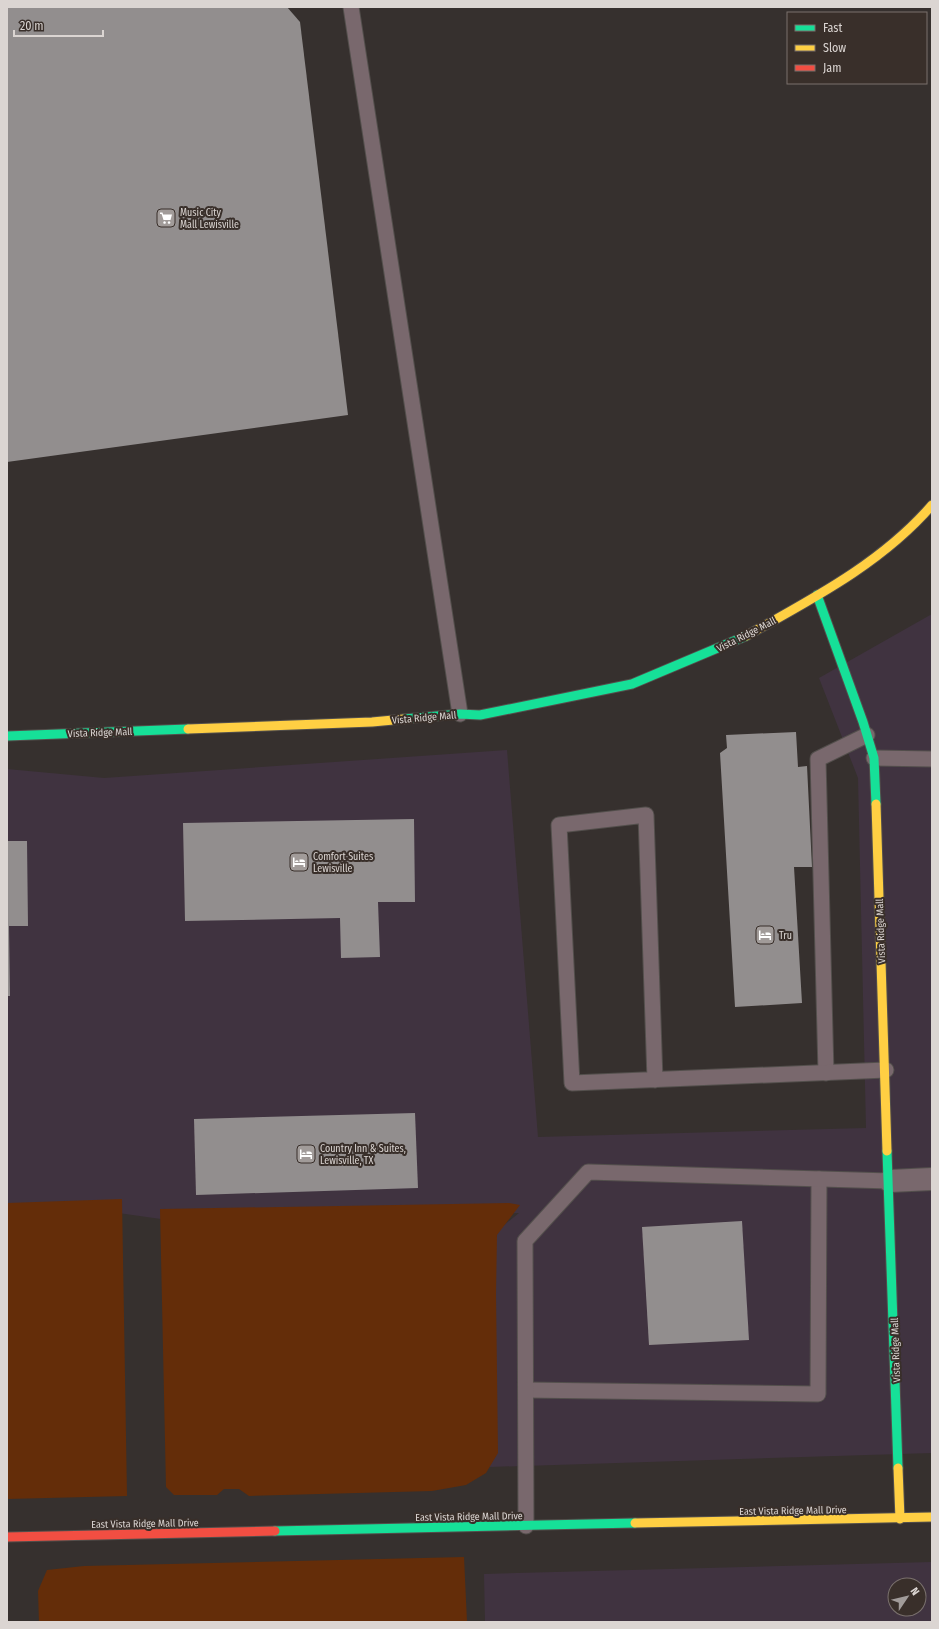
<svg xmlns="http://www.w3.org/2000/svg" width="939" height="1629" font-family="'Fira Sans Condensed',sans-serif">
	<rect width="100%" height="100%" fill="#36302e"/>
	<g fill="#403340" fill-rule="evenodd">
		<polygon points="932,614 932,1453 489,1467 493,1234 519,1213 161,1219 97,1210 7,1210 7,769 104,778 507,750 538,1137 866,1128 858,778 819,678"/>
		<path d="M932 1562V1622H485L484 1574ZM895 1585H919V1609H895Z"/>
	</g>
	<g fill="#642d09">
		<polygon points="122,1199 127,1496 7,1499 7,1203"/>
		<polygon points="509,1203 520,1205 497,1235 496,1294 498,1453 486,1473 466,1485 432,1491 249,1496 239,1489 224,1489 217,1495 174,1495 166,1487 160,1209"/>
		<polygon points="464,1557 467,1622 39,1622 38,1591 47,1570 84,1566"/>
	</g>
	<g fill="#928e8e">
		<polygon points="7,7 287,7 300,22 348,415 7,462"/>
		<polygon points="796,732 798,767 807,766 812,867 794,867 802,1003 735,1007 720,753 727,748 726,735"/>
		<polygon points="414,819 415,902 378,902 380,957 341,958 340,918 185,921 183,823"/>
		<polygon points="7,841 27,841 28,926 9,926 10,996 7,996"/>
		<polygon points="415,1113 418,1188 196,1195 194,1119"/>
		<polygon points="742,1221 749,1340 649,1345 642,1227"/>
	</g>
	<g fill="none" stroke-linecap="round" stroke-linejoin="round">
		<g stroke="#534f4c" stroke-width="17">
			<g id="lane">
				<polyline points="351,7 460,714"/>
				<polyline points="874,758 932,759"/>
				<polyline points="826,1073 818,759 867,735"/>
				<path d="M655 1080 646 815 559 825 572 1083C676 1079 781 1075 886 1070"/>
				<polyline points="526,1390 818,1394 819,1179"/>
				<polyline points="526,1526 525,1241 588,1172 890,1181"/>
			</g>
		</g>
		<g stroke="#534f4c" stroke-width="24">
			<polyline id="street" points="890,1181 932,1179"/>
		</g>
		<g stroke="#534f4c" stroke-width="11">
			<g id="fast">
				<polyline points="817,595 863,722 874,758 876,804"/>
				<polyline points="404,719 460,714 480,715 632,684 746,636"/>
				<polyline points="7,736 188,729"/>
				<polyline points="887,1151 898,1468"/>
				<polyline points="275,1531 635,1523"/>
			</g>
		</g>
		<g stroke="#534f4c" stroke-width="11">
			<g id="slow">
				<path d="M746 636C812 599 882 563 932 505"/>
				<polyline points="188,729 372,722 404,719"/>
				<polyline points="876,804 887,1151"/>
				<polyline points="898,1468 900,1519"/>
				<polyline points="635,1523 932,1517"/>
			</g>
		</g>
		<g stroke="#534f4c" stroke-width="11">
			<polyline id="jam" points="7,1537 275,1531"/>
		</g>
		<use href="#lane" stroke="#79686d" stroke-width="15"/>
		<use href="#street" stroke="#79686d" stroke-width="22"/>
		<use href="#fast" stroke="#16e098" stroke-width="9"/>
		<use href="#slow" stroke="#ffcf43" stroke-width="9"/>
		<use href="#jam" stroke="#f24e42" stroke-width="9"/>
	</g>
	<defs>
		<g id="supermarket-square" transform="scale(1)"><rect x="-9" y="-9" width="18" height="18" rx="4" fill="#a19b99" stroke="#392f2a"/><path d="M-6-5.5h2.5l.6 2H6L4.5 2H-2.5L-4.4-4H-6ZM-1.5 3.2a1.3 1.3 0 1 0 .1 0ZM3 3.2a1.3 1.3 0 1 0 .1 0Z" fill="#fff"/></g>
		<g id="hotel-square" transform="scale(1)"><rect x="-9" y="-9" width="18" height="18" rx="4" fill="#a19b99" stroke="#392f2a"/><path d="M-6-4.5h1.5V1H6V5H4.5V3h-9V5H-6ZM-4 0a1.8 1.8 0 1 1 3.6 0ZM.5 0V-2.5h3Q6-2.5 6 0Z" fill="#fff"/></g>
	</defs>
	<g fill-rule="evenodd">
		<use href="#supermarket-square" x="166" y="218"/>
		<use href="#hotel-square" x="299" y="862"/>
		<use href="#hotel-square" x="765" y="935"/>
		<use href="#hotel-square" x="306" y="1154"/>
	</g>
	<g text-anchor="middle" stroke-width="4" stroke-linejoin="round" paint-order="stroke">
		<g font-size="10" fill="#dbd5d2" stroke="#392f2a" text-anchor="start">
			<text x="180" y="216">Music City<tspan x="180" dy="12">Mall Lewisville</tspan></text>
			<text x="313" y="860">Comfort Suites<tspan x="313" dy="12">Lewisville</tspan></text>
			<text x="779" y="939">Tru</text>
			<text x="320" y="1152">Country Inn &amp; Suites,<tspan x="320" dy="12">Lewisville, TX</tspan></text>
		</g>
		<g font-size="10" fill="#dbd5d2" stroke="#392f2a">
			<text transform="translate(746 634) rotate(-27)" y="4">Vista Ridge Mall</text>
			<text transform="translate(424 717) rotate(-5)" y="4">Vista Ridge Mall</text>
			<text transform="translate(100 732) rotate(-2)" y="4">Vista Ridge Mall</text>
			<text transform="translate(880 931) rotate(-92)" y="4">Vista Ridge Mall</text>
			<text transform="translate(895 1350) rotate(-92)" y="4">Vista Ridge Mall</text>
			<text transform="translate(793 1510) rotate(-1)" y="4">East Vista Ridge Mall Drive</text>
			<text transform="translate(469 1516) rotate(-1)" y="4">East Vista Ridge Mall Drive</text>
			<text transform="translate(145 1523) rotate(-1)" y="4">East Vista Ridge Mall Drive</text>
		</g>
	</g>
	<rect width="939" height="1629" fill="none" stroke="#dbd5d2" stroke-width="16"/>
	<rect x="787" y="12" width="140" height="72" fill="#392f2a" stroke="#7a716d"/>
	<rect x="795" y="25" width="20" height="6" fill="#16e098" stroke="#7a716d"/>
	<text x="823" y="32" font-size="12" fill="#dbd5d2">Fast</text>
	<rect x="795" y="45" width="20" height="6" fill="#ffcf43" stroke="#7a716d"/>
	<text x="823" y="52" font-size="12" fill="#dbd5d2">Slow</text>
	<rect x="795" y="65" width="20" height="6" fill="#f24e42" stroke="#7a716d"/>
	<text x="823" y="72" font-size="12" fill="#dbd5d2">Jam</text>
	<g transform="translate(907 1597) rotate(55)"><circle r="19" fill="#392f2a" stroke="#7a716d"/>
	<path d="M0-3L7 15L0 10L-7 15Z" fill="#a19b99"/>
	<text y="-6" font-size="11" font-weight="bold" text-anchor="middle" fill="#dbd5d2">N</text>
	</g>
	<path d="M14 30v6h89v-6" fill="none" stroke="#dbd5d2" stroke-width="2"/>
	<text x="20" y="30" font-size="12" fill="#dbd5d2" stroke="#392f2a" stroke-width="3" paint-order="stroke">20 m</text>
</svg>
